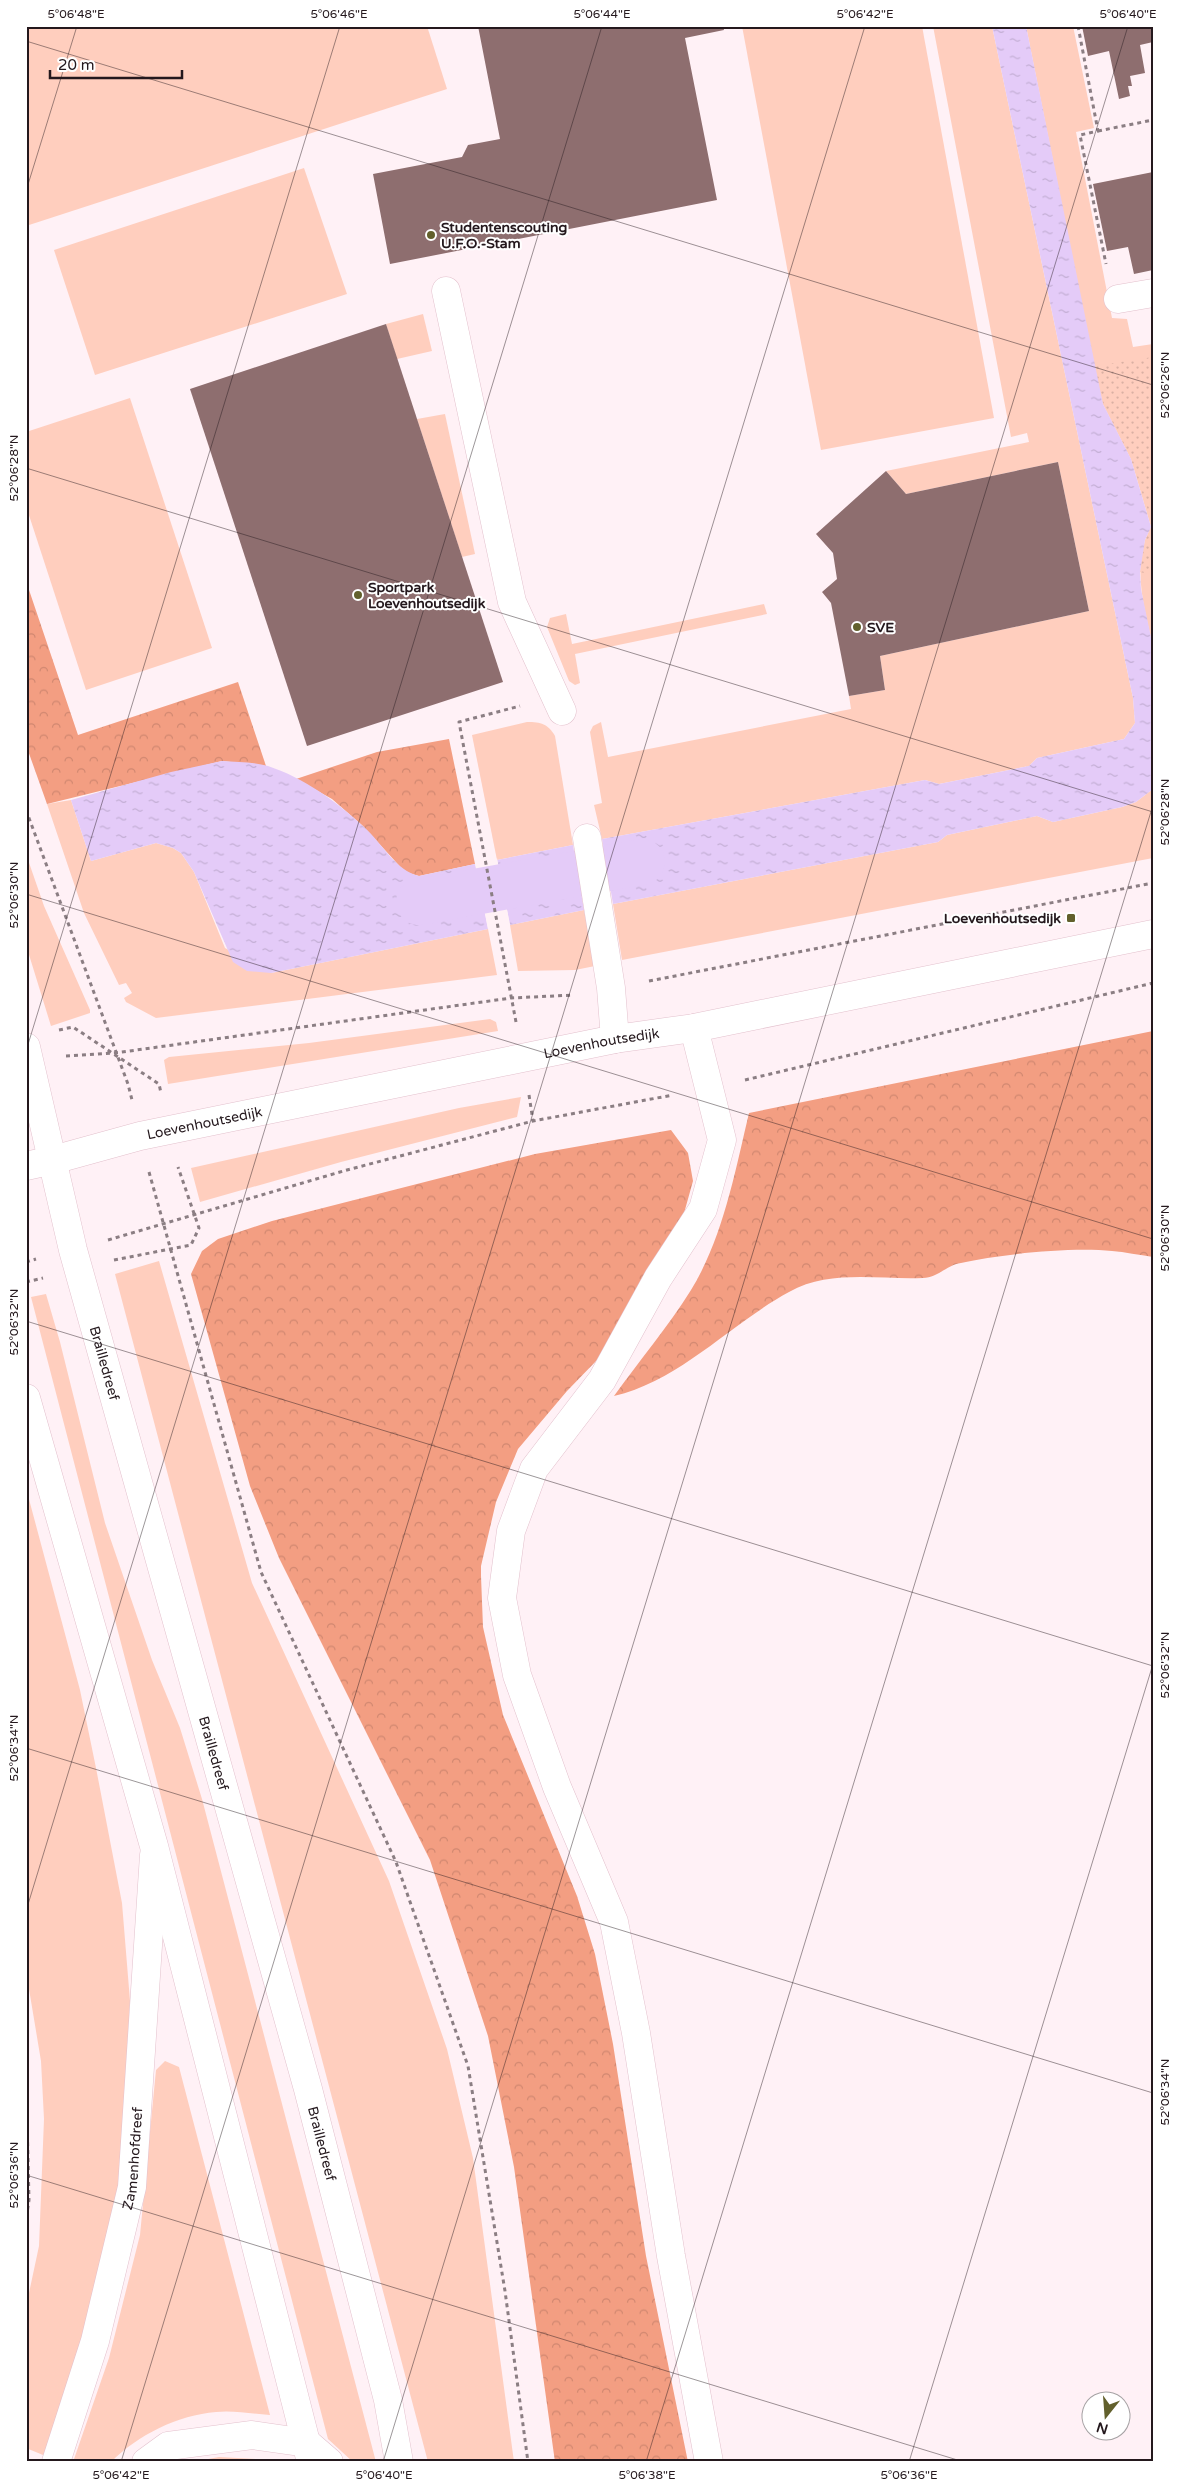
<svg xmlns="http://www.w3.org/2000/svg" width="1179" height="2488" font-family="'Varela Round',sans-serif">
	<defs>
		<pattern id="forest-crowns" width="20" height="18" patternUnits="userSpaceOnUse" patternTransform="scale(1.25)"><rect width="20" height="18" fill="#f39e82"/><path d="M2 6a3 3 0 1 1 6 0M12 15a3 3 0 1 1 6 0" fill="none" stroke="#d08770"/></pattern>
		<pattern id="park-dots" width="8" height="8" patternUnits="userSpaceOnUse" patternTransform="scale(1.25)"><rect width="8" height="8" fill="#ffcebe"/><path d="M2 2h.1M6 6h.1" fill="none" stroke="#dab0a3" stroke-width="1.8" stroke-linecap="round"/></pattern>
		<pattern id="water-ripples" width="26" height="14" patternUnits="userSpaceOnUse" patternTransform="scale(1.25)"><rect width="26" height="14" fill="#e4cbf8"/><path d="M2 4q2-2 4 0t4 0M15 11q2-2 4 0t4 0" fill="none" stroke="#c3aed4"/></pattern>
	</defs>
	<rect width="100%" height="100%" fill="#fff1f6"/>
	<g fill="#ffcebe">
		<polygon points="26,26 427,26 447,89 26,226"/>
		<polygon points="742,26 922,26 994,418 821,450"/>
		<polygon points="933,26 992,26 1133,698 1135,723 1124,739 1037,758 1029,766 939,784 925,780 602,839 594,805 602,803 590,732 593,726 601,722 608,757 851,709 849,696 885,690 880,656 1089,611 1058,462 906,494 886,471 1029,442 1027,433 1011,437"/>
		<path d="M1026 26H1073L1094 128 1076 132 1112 318 1127 319 1133 347 1153 344V647C1144 606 1131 566 1151 527L1131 459 1103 404 1094 366Z"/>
		<polygon points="304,168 347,294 95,375 54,250"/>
		<polygon points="423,314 432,351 397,359 386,324"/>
		<polygon points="130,398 212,648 86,690 26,506 26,432"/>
		<polygon points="445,414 475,554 462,557 417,419"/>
		<polygon points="764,604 767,614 575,654 580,683 575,685 569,681 547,627 550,618 566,614 572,644"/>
		<path d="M527 722C541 722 548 724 555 736L573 845 497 860 472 735Z"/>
		<polygon points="1153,789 1153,858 622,960 613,904 938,842 947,835 1037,816 1053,822 1122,807 1136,802"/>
		<polygon points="71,800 91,861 156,843 173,848 181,853 194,872 225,948 271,973 488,929 497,975 156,1018 126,1002 124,998 132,993 126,983 119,985 84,913 47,804"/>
		<polygon points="26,854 44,906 90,1010 90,1013 51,1026 26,945"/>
		<polygon points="584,910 595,966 575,970 518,971 510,925"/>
		<polygon points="490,1019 496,1022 498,1031 168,1084 164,1060 169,1057 309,1043"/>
		<polygon points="521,1097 517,1117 341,1162 200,1202 191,1168 459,1108"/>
		<polygon points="159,1261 252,1583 389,1881 447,2049 473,2158 514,2462 428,2462 115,1274"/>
		<polygon points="46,1294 60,1342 105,1523 152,1660 180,1728 202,1799 376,2462 353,2462 328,2439 31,1297"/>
		<polygon points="26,1488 80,1690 96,1768 122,1903 130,2001 125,2108 117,2196 92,2306 47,2453 43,2455 26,2448 26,2307 39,2246 44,2119 41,2061 26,1971"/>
		<path d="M165 2061 179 2067 270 2415C252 2414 233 2410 216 2412 178 2415 138 2435 111 2462H73L109 2358 140 2235 156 2070Z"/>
		<polygon points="219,2457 256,2459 268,2462 192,2462"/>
	</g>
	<g fill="url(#forest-crowns)">
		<polygon points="26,581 78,735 238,682 266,766 222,761 47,804 26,745"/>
		<polygon points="449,739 475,864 419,876 405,872 363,826 332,799 296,779 377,752"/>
		<path d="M1153 1031V1257C1139 1255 1125 1252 1112 1251 1070 1247 1002 1254 961 1263 947 1265 937 1278 923 1278 879 1280 830 1269 789 1292 730 1324 681 1380 614 1396 639 1361 668 1327 691 1290 723 1238 735 1172 749 1113Z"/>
		<polygon points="671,1130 688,1153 693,1181 681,1224 599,1358 567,1391 518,1449 496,1502 481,1566 481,1576 483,1627 503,1715 577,1896 595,1954 613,2044 646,2256 688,2462 555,2462 514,2167 488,2036 430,1860 279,1558 250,1486 191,1274 202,1251 218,1239 272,1221 535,1154"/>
	</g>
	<polygon fill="url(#park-dots)" points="1153,357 1153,575 1140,572 1145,540 1151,527 1149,513 1131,459 1103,404 1094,366"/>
	<g fill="url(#water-ripples)">
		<polygon points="992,26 1026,26 1103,404 1131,459 1151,527 1145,540 1140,572 1141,589 1153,647 1153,789 1136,802 1122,807 1053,822 1037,816 947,835 938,842 613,904 602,839 925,780 939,784 1029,766 1037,758 1124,739 1135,723 1133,698"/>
		<path d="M222 761C237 762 254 762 268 766 304 778 336 801 364 827 382 843 396 871 419 876L475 864 488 929 271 973 247 971 233 962 194 872 181 853 173 848 156 843 91 861 71 800 171 772Z"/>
		<polygon points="573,845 584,910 510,925 497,860"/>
	</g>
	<g fill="#fff1f6">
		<polygon points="497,858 510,925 508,925 495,861"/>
		<polygon points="475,862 478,864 491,929 488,929"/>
	</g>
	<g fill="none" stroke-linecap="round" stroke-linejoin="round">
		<polyline stroke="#e4cbf8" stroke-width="46" points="419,902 642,862"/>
	</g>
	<g fill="#8e6e6f">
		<polygon points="478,26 723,26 724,30 685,38 717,200 390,264 373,174 462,157 468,145 500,139"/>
		<polygon points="1082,26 1153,26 1153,42 1140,45 1145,73 1130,76 1132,86 1128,86 1130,96 1119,99 1109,51 1088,56"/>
		<polygon points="1153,172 1153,270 1134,274 1128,247 1107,251 1093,184"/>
		<polygon points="386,324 503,682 307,746 190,389"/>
		<polygon points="1058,462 1089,611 880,656 885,690 849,696 831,603 822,592 837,579 833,553 816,534 886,471 906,494"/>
	</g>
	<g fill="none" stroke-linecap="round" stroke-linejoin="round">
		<g stroke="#e3c1cd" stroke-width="29">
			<g id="minor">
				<polyline points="446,291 512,602 562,711"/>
				<polyline points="1118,299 1153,293"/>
				<polyline points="587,838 611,988 615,1039"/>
				<polyline points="694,1028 722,1140 703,1209 658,1278 602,1380 534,1469 511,1531 502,1598 517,1675 557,1787 614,1922 636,2033 671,2256 709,2462"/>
				<path id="s1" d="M53 1160 140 1136 615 1039 694 1028 1153 934"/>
				<path id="s2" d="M56 2462 95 2341 132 2187 154 1855"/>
				<polyline points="146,2462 168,2446 252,2435 307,2443 329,2462"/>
			</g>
		</g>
		<g stroke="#e3c1cd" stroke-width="29">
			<g id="major">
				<path id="s3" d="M26 1047 73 1250 308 2089 388 2400 399 2462"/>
				<polyline points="26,1166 53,1160"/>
				<polyline points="26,1398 154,1846 311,2462"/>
			</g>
		</g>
		<g stroke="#8b7e83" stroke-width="3" stroke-dasharray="4 4" stroke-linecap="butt">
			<polyline points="1078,26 1098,131 1080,135 1106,264"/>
			<polyline points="1098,131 1153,120"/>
			<polyline points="26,810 128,1084 132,1100"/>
			<polyline points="649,981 1153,883"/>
			<polyline points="516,1022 459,722 520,706"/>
			<polyline points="59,1030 73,1027 159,1084 161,1093"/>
			<polyline points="66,1056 115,1053 511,998 574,995"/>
			<polyline points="745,1080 1153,983"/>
			<polyline points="529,1095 533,1121"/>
			<polyline points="149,1172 261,1572 396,1862 468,2066 505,2291 528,2462"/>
			<polyline points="108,1240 347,1170 533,1121 673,1095"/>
			<polyline points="114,1260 191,1245 199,1228 178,1167"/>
			<polyline points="26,1262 36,1259"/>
			<polyline points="26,1282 43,1278"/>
			<polyline points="26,2078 29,2200 26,2220"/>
		</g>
		<use href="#minor" stroke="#fff" stroke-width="28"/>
		<use href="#major" stroke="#fff" stroke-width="28"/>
	</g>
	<path fill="none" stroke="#24181d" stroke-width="1" stroke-opacity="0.45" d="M26 41 1153 385M26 191 77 26M26 468 1153 812M26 894 1153 1239M26 1051 340 26M26 1321 1153 1666M26 1748 1153 2093M26 1911 602 26M26 2175 964 2462M121 2462 865 26M383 2462 1128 26M646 2462 1153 805M909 2462 1153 1664"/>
	<g fill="#62602c" stroke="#fff" stroke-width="2">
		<circle cx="431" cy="235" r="5"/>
		<circle cx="358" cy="595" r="5"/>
		<circle cx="857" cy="627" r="5"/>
		<rect x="1066" y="913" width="10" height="10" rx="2.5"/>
	</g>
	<g text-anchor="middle" stroke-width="4" stroke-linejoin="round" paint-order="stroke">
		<g font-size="14" font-weight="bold" fill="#24181d" stroke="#fff" text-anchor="start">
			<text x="441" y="232">Studentenscouting<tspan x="441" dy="16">U.F.O.-Stam</tspan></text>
			<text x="368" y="592">Sportpark<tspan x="368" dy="16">Loevenhoutsedijk</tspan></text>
			<text x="867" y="632">SVE</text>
			<text x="1061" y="923" text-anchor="end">Loevenhoutsedijk</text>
		</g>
		<g font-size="14" fill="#24181d" stroke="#fff">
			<text dy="5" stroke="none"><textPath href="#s1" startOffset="561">Loevenhoutsedijk</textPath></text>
			<text dy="5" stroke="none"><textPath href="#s1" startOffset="156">Loevenhoutsedijk</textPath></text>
			<text dy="5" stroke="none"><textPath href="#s3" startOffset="326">Brailledreef</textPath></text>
			<text dy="5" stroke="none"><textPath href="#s3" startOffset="731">Brailledreef</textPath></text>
			<text dy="5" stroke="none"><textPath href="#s3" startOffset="1136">Brailledreef</textPath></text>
			<text dy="5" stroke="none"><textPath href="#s2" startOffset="314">Zamenhofdreef</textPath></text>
		</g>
	</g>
	<rect width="1179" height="2488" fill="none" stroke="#ffffff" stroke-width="55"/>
	<g transform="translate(1106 2416) rotate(197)"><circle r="24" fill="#ffffff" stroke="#a7a3a5"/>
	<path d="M0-4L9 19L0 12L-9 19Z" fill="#62602c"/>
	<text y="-8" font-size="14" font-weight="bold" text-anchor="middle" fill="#24181d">N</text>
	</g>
	<path d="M50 70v8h132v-8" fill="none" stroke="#24181d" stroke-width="2.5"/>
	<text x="58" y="70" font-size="15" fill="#24181d" stroke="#ffffff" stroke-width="4" paint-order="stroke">20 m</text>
	<rect x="28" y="28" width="1124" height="2432" fill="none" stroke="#24181d" stroke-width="2"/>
	<g font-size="12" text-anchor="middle" fill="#24181d">
		<text x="76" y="18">5°06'48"E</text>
		<text x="339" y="18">5°06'46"E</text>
		<text x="602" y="18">5°06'44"E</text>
		<text x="865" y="18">5°06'42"E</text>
		<text x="1128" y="18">5°06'40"E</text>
		<text transform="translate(1165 385) rotate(-90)" y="4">52°06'26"N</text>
		<text transform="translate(14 468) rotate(-90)" y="4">52°06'28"N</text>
		<text transform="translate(1165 812) rotate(-90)" y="4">52°06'28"N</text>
		<text transform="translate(14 895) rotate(-90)" y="4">52°06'30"N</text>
		<text transform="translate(1165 1238) rotate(-90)" y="4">52°06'30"N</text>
		<text transform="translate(14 1322) rotate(-90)" y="4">52°06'32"N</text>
		<text transform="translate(1165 1665) rotate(-90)" y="4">52°06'32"N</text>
		<text transform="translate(14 1748) rotate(-90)" y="4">52°06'34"N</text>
		<text transform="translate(1165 2092) rotate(-90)" y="4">52°06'34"N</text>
		<text transform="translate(14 2175) rotate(-90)" y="4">52°06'36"N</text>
		<text x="121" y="2479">5°06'42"E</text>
		<text x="384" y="2479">5°06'40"E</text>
		<text x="647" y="2479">5°06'38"E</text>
		<text x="909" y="2479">5°06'36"E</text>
	</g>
</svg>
